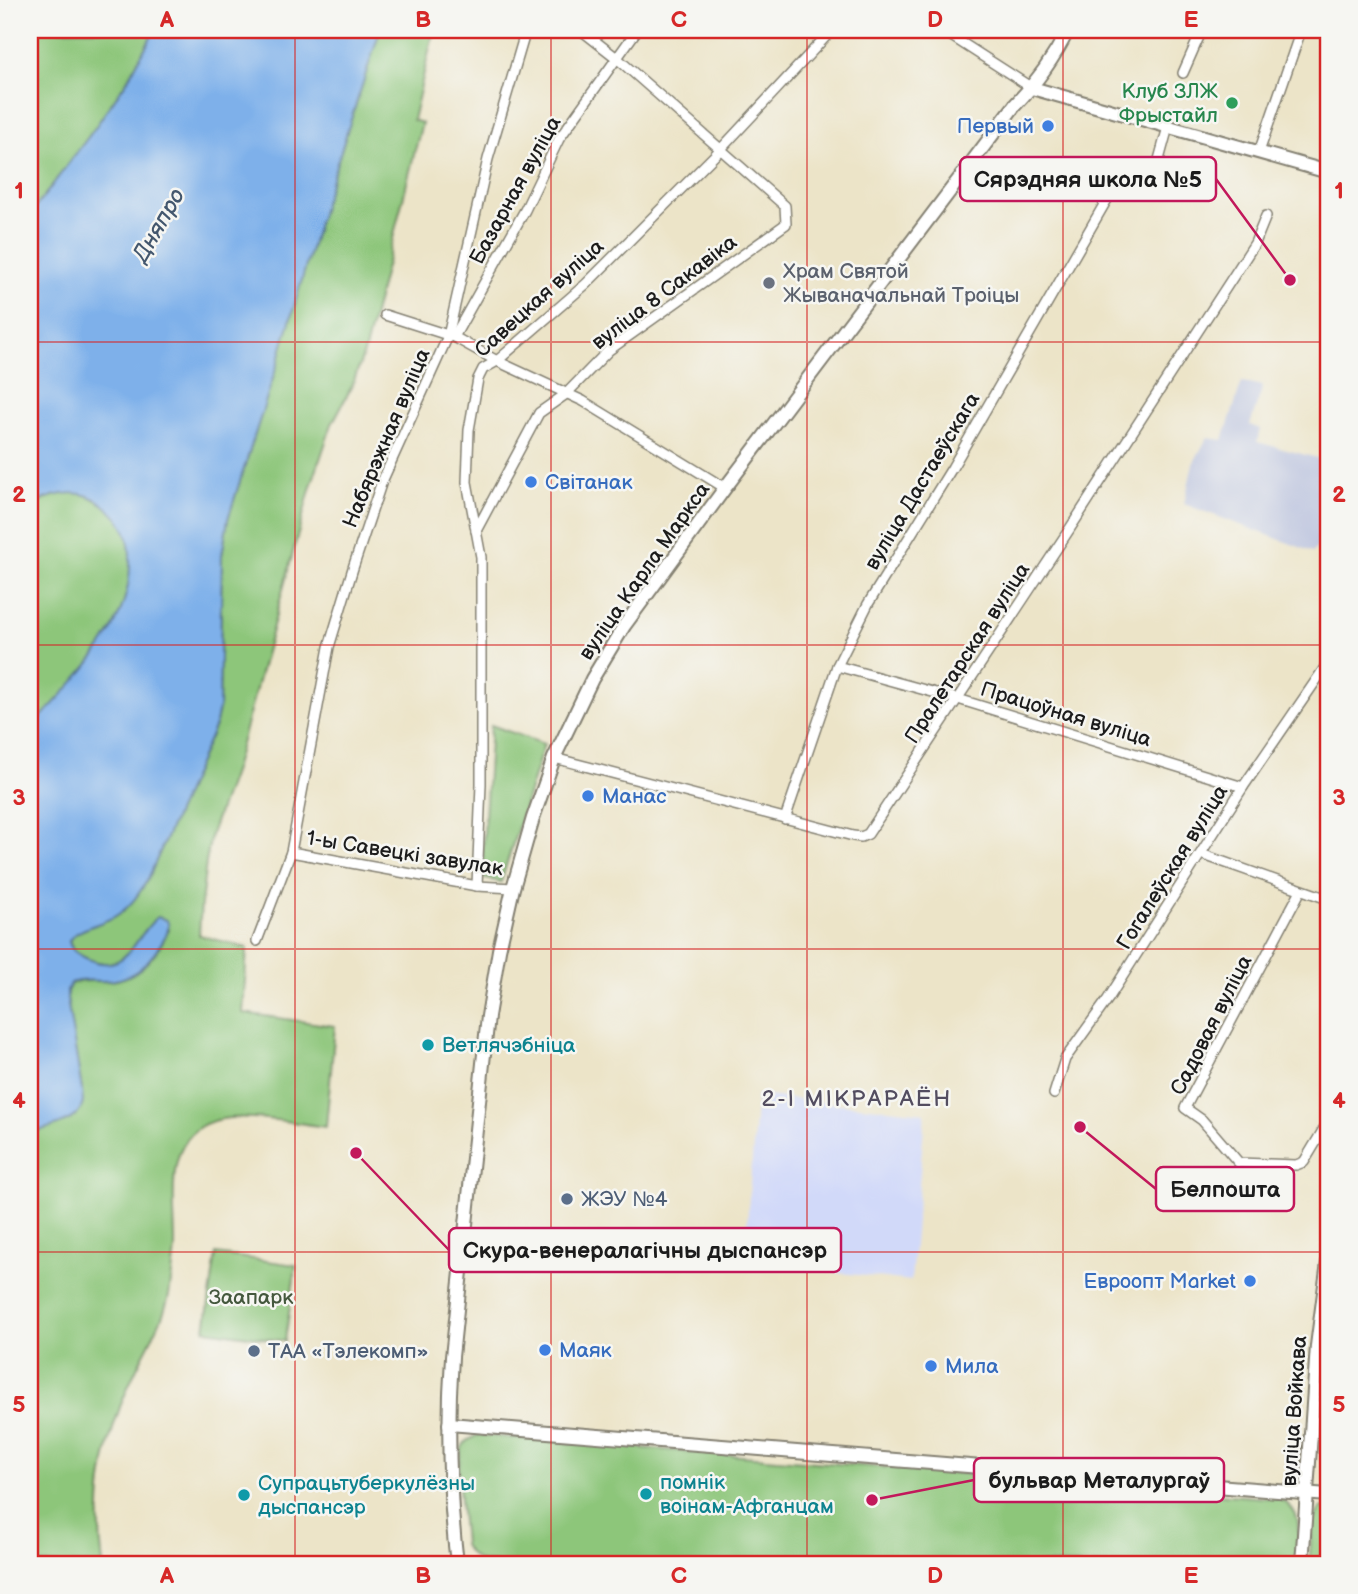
<svg xmlns="http://www.w3.org/2000/svg" width="1358" height="1594" font-family="'Balsamiq Sans',sans-serif">
	<rect width="100%" height="100%" fill="#f6f6f2"/>
	<filter id="ink" filterUnits="userSpaceOnUse"><feTurbulence type="fractalNoise" baseFrequency=".0143" numOctaves="2"/><feDisplacementMap in="SourceGraphic" scale="14" xChannelSelector="R" yChannelSelector="G"/><feConvolveMatrix kernelMatrix="1 2 1 2 8 2 1 2 1" color-interpolation-filters="sRGB"/></filter>
	<filter id="wash" filterUnits="userSpaceOnUse"><feTurbulence type="fractalNoise" baseFrequency=".00686" numOctaves="4" result="noise"/><feDisplacementMap in="SourceGraphic" scale="28" xChannelSelector="R" yChannelSelector="G"/><feGaussianBlur stdDeviation="1.57" result="paint"/><feColorMatrix in="noise" values="0 0 0 0 0 0 0 0 0 0 0 0 0 0 0 0 0 1.4 0 .05"/><feComposite in="paint" operator="in"/></filter>
	<g filter="url(#wash)">
		<rect width="100%" height="100%" fill="#ece4c8"/>
		<polygon fill="#d1d9f9" points="757,1095 925,1113 911,1281 744,1262"/>
		<polygon fill="#bbc3de" points="1242,382 1263,386 1250,425 1260,429 1257,442 1328,461 1328,535 1313,552 1184,504 1193,464 1207,438 1223,440"/>
		<g fill="#8dc67a" stroke="#54714b" stroke-width="2">
			<polygon points="30,30 155,30 127,81 92,132 30,215"/>
			<path d="M380 30H434L413 120 422 123 365 350 352 386 332 424 311 486 234 770 211 834 206 863 201 904 199 935 247 948 243 1013 335 1026 326 1127C291 1123 230 1108 200 1127 163 1149 176 1211 175 1247 174 1261 172 1275 170 1289 167 1315 148 1344 137 1368 106 1430 93 1495 103 1564H30V1133L71 1119 82 1090 67 999V991L71 983C84 979 96 982 109 981 139 979 157 955 169 929L158 917C135 933 130 977 88 959 79 955 71 951 69 940 76 928 104 924 117 915 132 906 140 892 149 877L216 723 219 708 222 555 228 519 279 359 324 203Z"/>
			<path d="M78 492C98 499 119 511 127 531 141 565 121 621 101 649 81 678 54 703 30 729V505L58 494Z"/>
			<polygon points="491,725 544,744 501,882 481,878"/>
			<polygon points="216,1254 296,1265 285,1341 205,1330"/>
			<path d="M478 1435 1280 1499C1307 1513 1297 1538 1295 1564H513C492 1563 475 1567 464 1545 463 1523 453 1461 464 1444 467 1440 473 1437 478 1435Z"/>
			<polygon points="1328,1504 1328,1564 1309,1564 1313,1520 1320,1509"/>
		</g>
		<path fill="#7eb0ea" stroke="#4d6683" stroke-width="2" d="M155 30H380L324 203 279 359 228 519 222 555 219 708 216 723 149 877C140 892 132 906 117 915 104 924 76 928 69 941 71 951 79 955 88 959 130 977 135 933 158 917L167 920C171 930 165 937 160 945 146 967 130 981 103 981 92 981 82 979 71 983L67 991V999L82 1090C82 1094 83 1098 83 1102 80 1123 47 1128 30 1133V729C72 683 129 633 130 565 131 537 126 523 104 505 82 486 54 493 30 505V215L92 132 127 81Z"/>
	</g>
	<g filter="url(#ink)">
		<g fill="none" stroke-linecap="round" stroke-linejoin="round">
			<g stroke="#848072" stroke-width="12">
				<g id="street">
					<polyline points="942,30 1032,88"/>
					<polyline points="1183,73 1202,30"/>
					<polyline points="1259,152 1301,30"/>
					<polyline points="385,315 454,337 497,361 583,401 725,488"/>
					<polyline points="454,337 525,210 559,139 637,30"/>
					<polyline points="476,531 539,413 566,394 609,350 786,224 785,206 618,59 581,30"/>
					<polyline points="837,666 958,699 1243,787"/>
					<polyline points="554,758 853,836 861,837 868,834 1067,533 1255,243 1266,216"/>
					<polyline points="785,819 837,666 868,604 952,468 1120,177 1152,185 1168,127"/>
					<polyline points="291,852 477,886 513,888"/>
					<polyline points="1201,854 1328,899"/>
					<polyline points="477,886 481,784 481,557 467,482 469,430 478,379 483,369 497,361 586,284 720,150 832,30"/>
					<polyline points="1301,890 1185,1108 1202,1120 1239,1163 1296,1165 1304,1162 1328,1122"/>
					<polyline points="257,941 291,852 329,647 353,568 381,484 448,336 488,159 526,30"/>
					<polyline points="1054,1094 1065,1059 1108,999 1243,787 1328,663"/>
				</g>
			</g>
			<g stroke="#848072" stroke-width="16">
				<g id="secondary">
					<polyline points="1032,88 1328,172"/>
					<polyline points="449,1424 1328,1495"/>
					<path d="M457 1564C449 1495 447 1426 452 1357L488 1016 499 950 513 888 533 818 554 758 592 679 624 626 725 488 1015 105C1037 82 1054 58 1068 30"/>
					<polyline points="1302,1564 1317,1346 1328,1262"/>
				</g>
			</g>
			<use href="#street" stroke="#fff" stroke-width="9"/>
			<use href="#secondary" stroke="#fff" stroke-width="12"/>
		</g>
	</g>
	<path fill="none" stroke="#d62828" stroke-width="2" stroke-opacity="0.55" d="M295 30V1564M551 30V1564M807 30V1564M1063 30V1564M30 342H1328M30 645H1328M30 949H1328M30 1252H1328"/>
	<circle fill="#2e9e5b" stroke="#f6f6f2" stroke-width="2.5" cx="1232" cy="103" r="7"/>
	<g fill="#3f7fe0" stroke="#f6f6f2" stroke-width="2.5">
		<circle cx="1048" cy="126" r="7"/>
		<circle cx="531" cy="482" r="7"/>
		<circle cx="588" cy="796" r="7"/>
		<circle cx="1250" cy="1281" r="7"/>
		<circle cx="545" cy="1350" r="7"/>
		<circle cx="931" cy="1366" r="7"/>
	</g>
	<circle fill="#6b7280" stroke="#f6f6f2" stroke-width="2.5" cx="769" cy="283" r="7"/>
	<g fill="#0f9aa8" stroke="#f6f6f2" stroke-width="2.5">
		<circle cx="428" cy="1045" r="7"/>
		<circle cx="646" cy="1494" r="7"/>
		<circle cx="244" cy="1495" r="7"/>
	</g>
	<g fill="#5c6f8a" stroke="#f6f6f2" stroke-width="2.5">
		<circle cx="567" cy="1199" r="7"/>
		<circle cx="254" cy="1351" r="7"/>
	</g>
	<g text-anchor="middle" stroke-width="5" stroke-linejoin="round" paint-order="stroke">
		<g font-size="21" fill="#27864d" stroke="#f6f6f2" text-anchor="end">
			<text x="1218" y="98">Клуб ЗЛЖ<tspan x="1218" dy="24">Фрыстайл</tspan></text>
		</g>
		<g font-size="21" fill="#366cbe" stroke="#f6f6f2" text-anchor="start">
			<text x="1034" y="133" text-anchor="end">Первый</text>
			<text x="545" y="489">Світанак</text>
			<text x="602" y="803">Манас</text>
			<text x="1236" y="1288" text-anchor="end">Евроопт Market</text>
			<text x="559" y="1357">Маяк</text>
			<text x="945" y="1373">Мила</text>
		</g>
		<g font-size="21" fill="#1c1c1c" stroke="#f6f6f2">
			<text transform="translate(515 190) rotate(-61)" y="7">Базарная вуліца</text>
			<text transform="translate(664 292) rotate(-37)" y="7">вуліца 8 Сакавіка</text>
			<text transform="translate(539 298) rotate(-42)" y="7">Савецкая вуліца</text>
			<text transform="translate(386 438) rotate(-67)" y="7">Набярэжная вуліца</text>
			<text transform="translate(922 481) rotate(-59)" y="7">вуліца Дастаеўскага</text>
			<text transform="translate(644 571) rotate(-55)" y="7">вуліца Карла Маркса</text>
			<text transform="translate(967 653) rotate(-57)" y="7">Пралетарская вуліца</text>
			<text transform="translate(1066 714) rotate(17)" y="7">Працоўная вуліца</text>
			<text transform="translate(405 853) rotate(9)" y="7">1-ы Савецкі завулак</text>
			<text transform="translate(1172 867) rotate(-58)" y="7">Гогалеўская вуліца</text>
			<text transform="translate(1211 1025) rotate(-63)" y="7">Садовая вуліца</text>
			<text transform="translate(1294 1411) rotate(-86)" y="7">вуліца Войкава</text>
		</g>
		<g font-size="21" fill="#5b616d" stroke="#f6f6f2" text-anchor="start">
			<text x="783" y="278">Храм Святой<tspan x="783" dy="24">Жываначальнай Троіцы</tspan></text>
		</g>
		<g font-size="21" fill="#0d838f" stroke="#f6f6f2" text-anchor="start">
			<text x="442" y="1052">Ветлячэбніца</text>
			<text x="660" y="1489">помнік<tspan x="660" dy="24">воінам-Афганцам</tspan></text>
			<text x="258" y="1490">Супрацьтуберкулёзны<tspan x="258" dy="24">дыспансэр</tspan></text>
		</g>
		<g font-size="21" fill="#4e5e75" stroke="#f6f6f2" text-anchor="start">
			<text x="581" y="1206">ЖЭУ №4</text>
			<text x="268" y="1358">ТАА «Тэлекомп»</text>
		</g>
		<g font-size="21" fill="#44583d" stroke="#f6f6f2">
			<text x="251" y="1304">Заапарк</text>
		</g>
		<g font-size="23" font-style="italic" fill="#43576e" stroke="#f6f6f2">
			<text transform="translate(158 225) rotate(-60)" y="8">Дняпро</text>
		</g>
		<g font-size="23" letter-spacing="2" fill="#534d60" stroke="#f6f6f2">
			<text x="857" y="1106">2-І МІКРАРАЁН</text>
		</g>
	</g>
	<path fill="none" stroke="#c2185b" stroke-width="2.5" d="M1290 280L1216 179M1080 1127L1156 1189M356 1153L449 1250M872 1500L974 1480"/>
	<g fill="#c2185b" stroke="#f6f6f2" stroke-width="2.5">
		<circle cx="1290" cy="280" r="7"/>
		<circle cx="1080" cy="1127" r="7"/>
		<circle cx="356" cy="1153" r="7"/>
		<circle cx="872" cy="1500" r="7"/>
	</g>
	<g fill="#f6f6f2" stroke="#c2185b" stroke-width="2.5">
		<rect x="960" y="157" width="256" height="44" rx="7"/>
		<rect x="1156" y="1167" width="138" height="44" rx="7"/>
		<rect x="449" y="1228" width="392" height="44" rx="7"/>
		<rect x="974" y="1458" width="250" height="44" rx="7"/>
	</g>
	<g font-size="23" text-anchor="middle" font-weight="bold" fill="#1c1c1c">
		<text x="1088" y="187">Сярэдняя школа №5</text>
		<text x="1225" y="1197">Белпошта</text>
		<text x="645" y="1258">Скура-венералагічны дыспансэр</text>
		<text x="1099" y="1488">бульвар Металургаў</text>
	</g>
	<rect width="1358" height="1594" fill="none" stroke="#f6f6f2" stroke-width="77"/>
	<rect x="38" y="38" width="1282" height="1518" fill="none" stroke="#d62828" stroke-width="2.5"/>
	<g font-size="23" text-anchor="middle" font-weight="bold" fill="#d62828">
		<text x="167" y="27">A</text>
		<text x="423" y="27">B</text>
		<text x="679" y="27">C</text>
		<text x="935" y="27">D</text>
		<text x="1191" y="27">E</text>
		<text x="19" y="198">1</text>
		<text x="1339" y="198">1</text>
		<text x="19" y="502">2</text>
		<text x="1339" y="502">2</text>
		<text x="19" y="805">3</text>
		<text x="1339" y="805">3</text>
		<text x="19" y="1108">4</text>
		<text x="1339" y="1108">4</text>
		<text x="19" y="1412">5</text>
		<text x="1339" y="1412">5</text>
		<text x="167" y="1583">A</text>
		<text x="423" y="1583">B</text>
		<text x="679" y="1583">C</text>
		<text x="935" y="1583">D</text>
		<text x="1191" y="1583">E</text>
	</g>
</svg>
